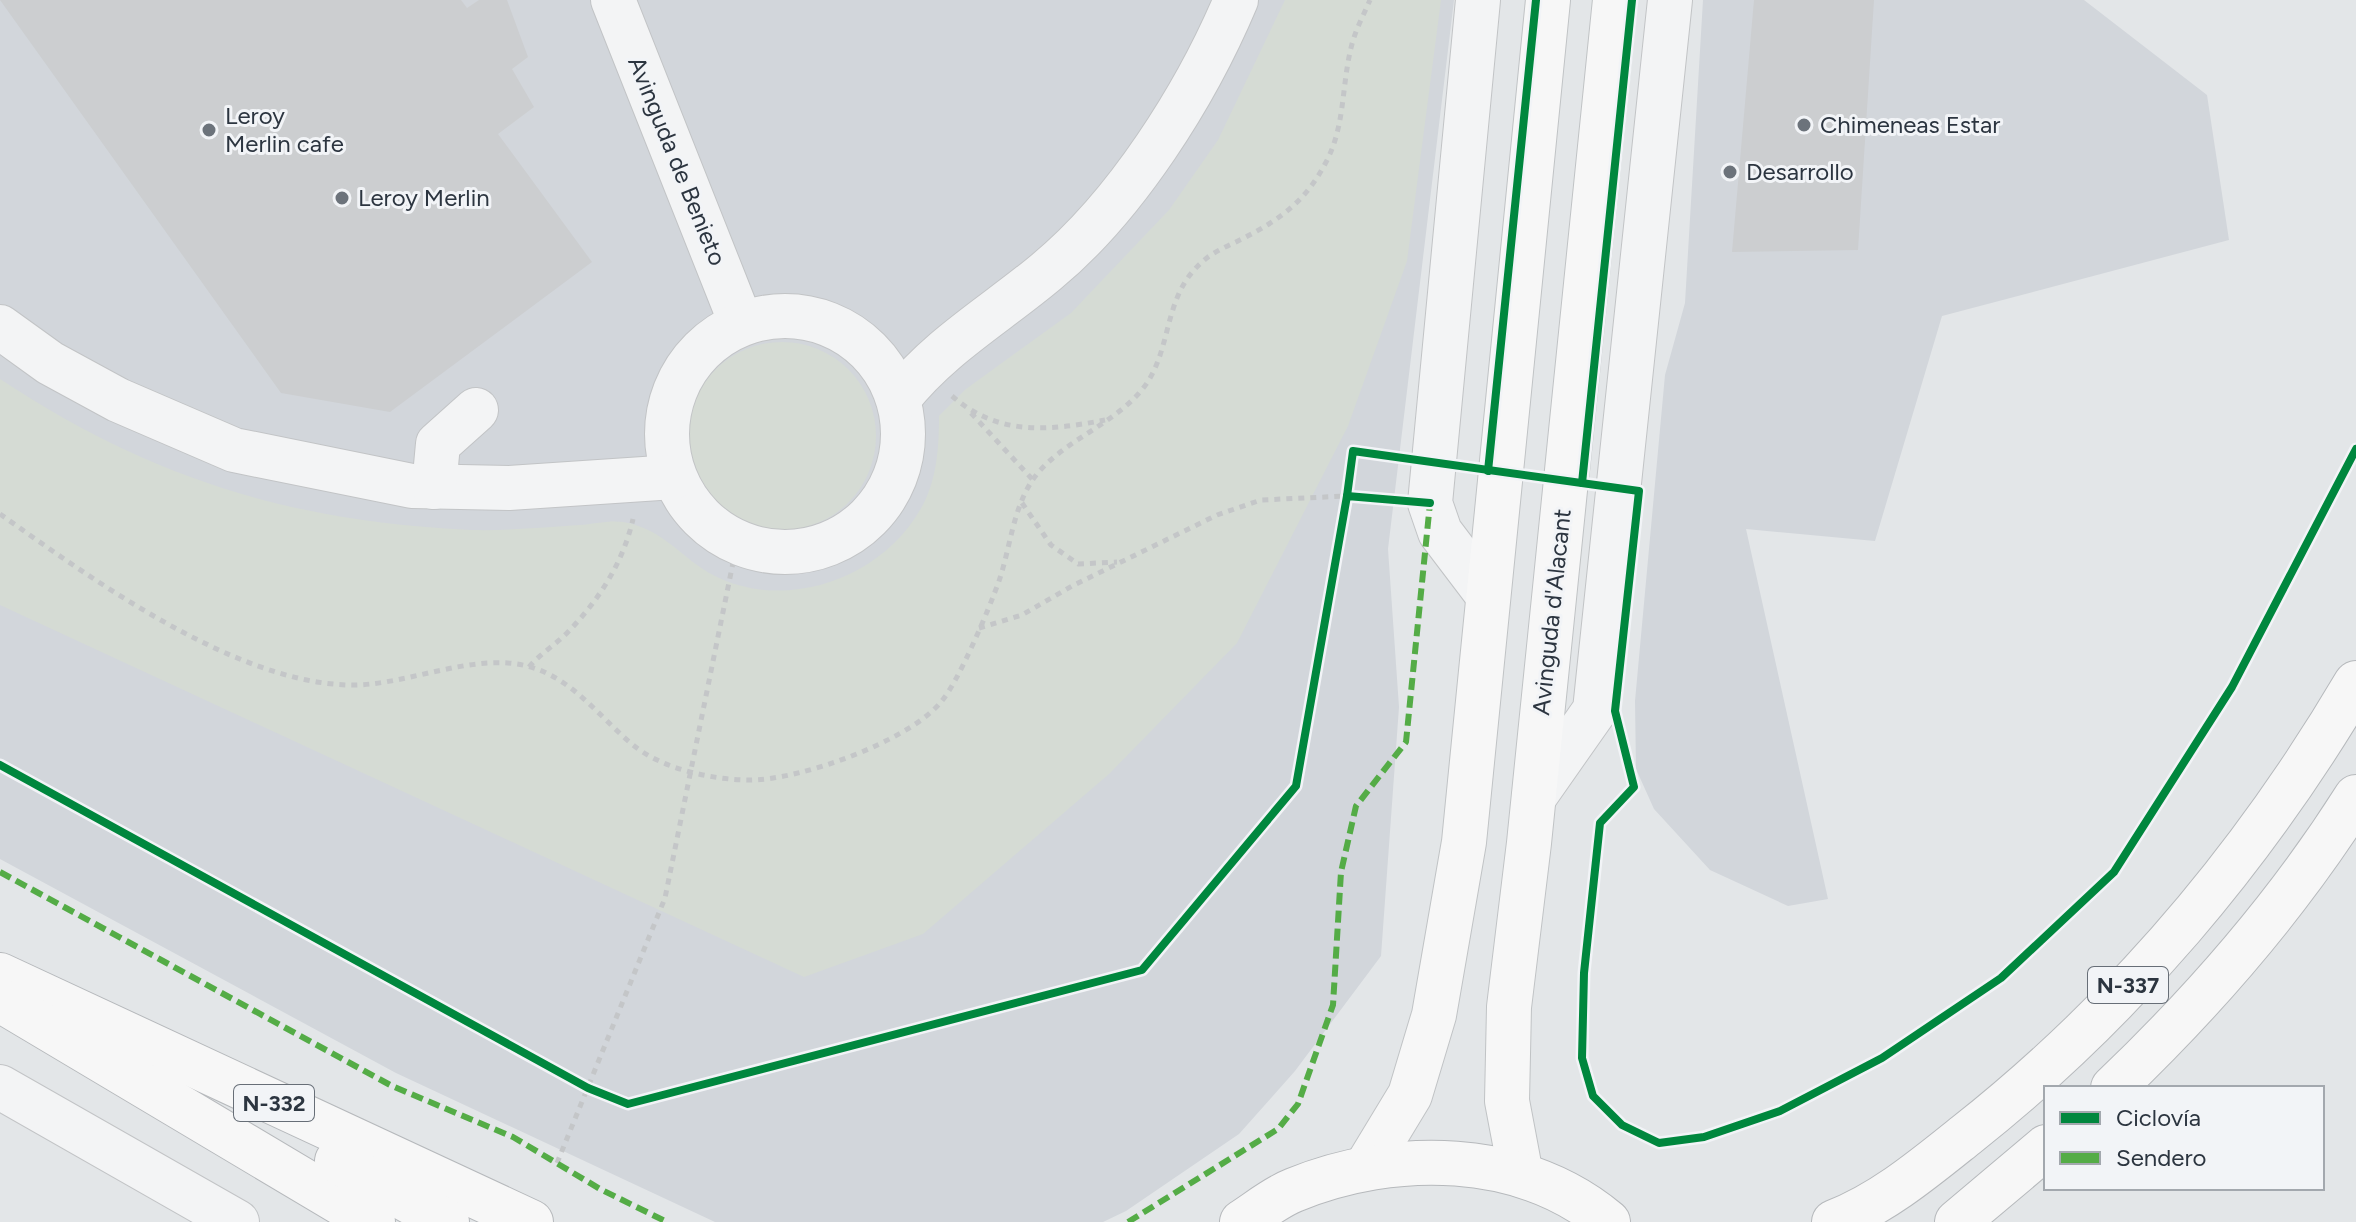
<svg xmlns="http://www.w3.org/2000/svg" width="2356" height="1222" font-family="Figtree,sans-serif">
	<rect width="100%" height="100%" fill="#e3e6e8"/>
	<g fill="#d2d6db">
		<polygon points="0,0 1454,0 1388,549 1399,707 1381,956 1295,1071 1239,1134 1126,1211 1103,1222 715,1222 396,1073 0,859"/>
		<polygon points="1703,0 2084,0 2207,95 2229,240 1942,316 1875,541 1746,529 1828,899 1788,906 1710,870 1654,809 1636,769 1635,701 1665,375 1685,303"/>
	</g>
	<g fill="#d5dbd4">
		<path d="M1285 0H1441L1407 261 1348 426 1237 643 1109 774 923 934 804 977 0 605V379C150 478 291 522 472 530 508 531 544 527 580 525 593 524 610 520 623 522 665 529 681 559 715 576 787 612 881 578 920 510 937 482 939 447 939 416L966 389 1071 313 1169 210 1218 140Z"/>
		<circle cx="782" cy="436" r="94"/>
	</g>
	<g fill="#ccced0">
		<polygon points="0,0 461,0 467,8 479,0 507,0 528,57 512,69 534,107 498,134 592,262 390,412 281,393"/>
		<polygon points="1754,0 1874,0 1858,250 1732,252"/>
	</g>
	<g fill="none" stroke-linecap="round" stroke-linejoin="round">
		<g stroke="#c2c4c6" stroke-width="46">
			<g id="minor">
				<polyline points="613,0 741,323"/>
				<polyline points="1478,0 1430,503 1440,532 1487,594"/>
				<circle cx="785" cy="434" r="118"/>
				<polyline points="0,327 50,363 118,400 234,450 412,486 509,488 674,477"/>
				<path d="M899 398C940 346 996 314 1046 272 1126 206 1196 95 1236 0"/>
				<polyline points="434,487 438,444 476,410"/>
				<polyline points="1534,797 1595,710 1670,0"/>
				<polyline points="0,1087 237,1222"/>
			</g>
		</g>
		<g stroke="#c0c3c5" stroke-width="46">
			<g id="major">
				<polyline points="1367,1166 1410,1095 1434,1015 1464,842 1548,0"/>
				<polyline points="1521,1175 1507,1101 1509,1007 1529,843 1615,0"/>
			</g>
		</g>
		<g stroke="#b6b9bc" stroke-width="46">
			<g id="highway">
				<polyline points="0,975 531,1222"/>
				<polyline points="2,1001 373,1222"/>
				<path d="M2113 1088C2203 1002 2289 903 2356 797"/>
				<polyline points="337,1161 447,1222"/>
				<path d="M1242 1222C1259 1211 1276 1197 1294 1190 1394 1149 1522 1150 1608 1222"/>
				<path d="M1834 1222C1882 1204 1926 1167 1966 1135 2123 1011 2254 856 2356 683"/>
				<polyline points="1957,1222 2046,1147"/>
			</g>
		</g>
		<g stroke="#c4c6c8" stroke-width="5" stroke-dasharray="6 6" stroke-linecap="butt">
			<path d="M952 396C998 436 1048 431 1105 420"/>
			<polyline points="971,413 1033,480"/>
			<polyline points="1022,503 1051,545 1078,564 1117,562"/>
			<path d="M0 514C92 579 232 681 347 685 404 687 471 652 527 666 573 678 598 716 633 745 662 769 713 780 750 780 801 780 909 741 941 702 959 681 989 609 999 581 1011 546 1013 504 1037 474 1068 437 1119 423 1147 383 1172 345 1164 296 1201 263 1212 252 1228 246 1242 239 1279 220 1305 202 1325 164 1346 126 1341 85 1352 44 1356 29 1364 14 1370 0"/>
			<polyline points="979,628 1022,615 1072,586 1217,515 1261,500 1347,496"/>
			<path d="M529 667C540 654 555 645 567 633 599 600 623 563 633 519"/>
			<polyline points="557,1163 665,898 737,543"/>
		</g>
		<use href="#minor" stroke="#f3f4f5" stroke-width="44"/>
		<use href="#major" stroke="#f7f7f7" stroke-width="44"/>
		<use href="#highway" stroke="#f7f7f7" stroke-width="44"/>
		<g stroke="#54ac46" stroke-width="6" stroke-dasharray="12 6" stroke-linecap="butt">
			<polyline points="0,872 392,1086 513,1137 600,1189 667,1222"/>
			<polyline points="1128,1222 1278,1129 1298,1104 1333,1005 1341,872 1356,806 1406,742 1430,503"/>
		</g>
		<g stroke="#f2f4f7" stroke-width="13">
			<g id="cycleway">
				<polyline points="1488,471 1536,0"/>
				<polyline points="1582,483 1632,0"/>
				<polyline points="1347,496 1353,451 1639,491 1615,711 1634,787 1600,823 1584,973 1582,1058 1593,1096 1622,1125 1659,1143 1704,1137 1780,1111 1882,1058 2001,978 2114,872 2232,687 2356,449"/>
				<polyline points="0,765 588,1088 628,1104 1142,970 1296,786 1347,496 1430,503"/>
			</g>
		</g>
		<use href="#cycleway" stroke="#00873e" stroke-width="8"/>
	</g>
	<g fill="#6c737b" stroke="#f2f4f7" stroke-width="3">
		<circle cx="1804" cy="125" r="8"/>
		<circle cx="209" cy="130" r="8"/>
		<circle cx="1730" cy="172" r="8"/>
		<circle cx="342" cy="198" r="8"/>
	</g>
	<g text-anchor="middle" stroke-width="6" stroke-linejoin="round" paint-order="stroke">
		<g fill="#f2f4f7" stroke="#676e77" stroke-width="2">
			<rect x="2088" y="967" width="80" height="36" rx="6"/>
			<rect x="234" y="1085" width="80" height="36" rx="6"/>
		</g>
		<g font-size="22" font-weight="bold" fill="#2c3540">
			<text x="2128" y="993">N-337</text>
			<text x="274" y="1111">N-332</text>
		</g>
		<g font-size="24" fill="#2c3540" stroke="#f2f4f7" text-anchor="start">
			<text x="225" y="124">Leroy<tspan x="225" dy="28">Merlin cafe</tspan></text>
			<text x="1820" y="133">Chimeneas Estar</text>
			<text x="1746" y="180">Desarrollo</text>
			<text x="358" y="206">Leroy Merlin</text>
		</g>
		<g font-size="24" fill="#2c3540" stroke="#f2f4f7">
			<text transform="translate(677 161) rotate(68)" y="8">Avinguda de Benieto</text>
			<text transform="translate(1552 612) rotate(-84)" y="8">Avinguda d'Alacant</text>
		</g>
	</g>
	<rect x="2044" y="1086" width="280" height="104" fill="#f2f4f7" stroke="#a3a8ae" stroke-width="2"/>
	<rect x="2060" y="1112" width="40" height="12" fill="#00873e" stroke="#a3a8ae" stroke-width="2"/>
	<text x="2116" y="1126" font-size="24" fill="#2c3540">Ciclovía</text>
	<rect x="2060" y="1152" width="40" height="12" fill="#54ac46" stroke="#a3a8ae" stroke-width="2"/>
	<text x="2116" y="1166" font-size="24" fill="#2c3540">Sendero</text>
</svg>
